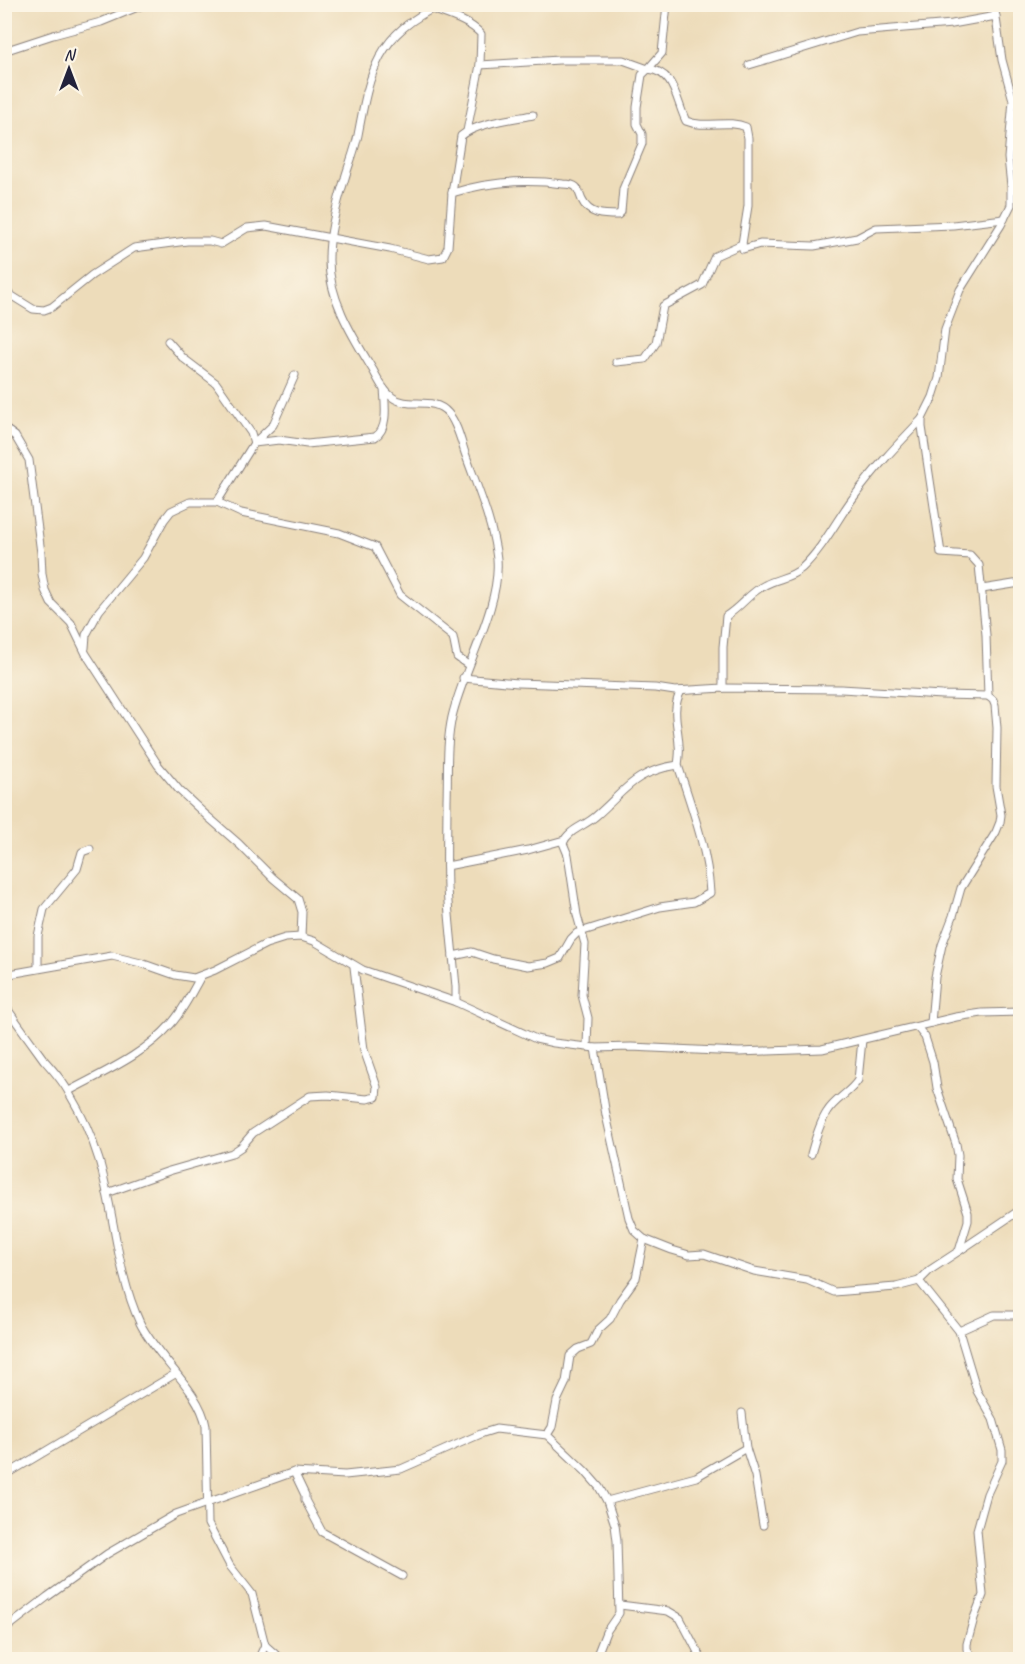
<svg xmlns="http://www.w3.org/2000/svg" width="1025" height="1664" font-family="Caveat,sans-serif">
	<rect width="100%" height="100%" fill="#fcf5e5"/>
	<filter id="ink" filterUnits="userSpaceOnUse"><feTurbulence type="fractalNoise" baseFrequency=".0167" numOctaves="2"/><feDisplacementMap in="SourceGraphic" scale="12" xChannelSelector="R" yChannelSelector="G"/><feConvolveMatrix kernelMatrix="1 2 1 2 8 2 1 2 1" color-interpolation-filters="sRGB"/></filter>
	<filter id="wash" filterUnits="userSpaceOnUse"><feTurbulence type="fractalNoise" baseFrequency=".008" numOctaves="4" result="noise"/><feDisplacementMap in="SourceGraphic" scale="24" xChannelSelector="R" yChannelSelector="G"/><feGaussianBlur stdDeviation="1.35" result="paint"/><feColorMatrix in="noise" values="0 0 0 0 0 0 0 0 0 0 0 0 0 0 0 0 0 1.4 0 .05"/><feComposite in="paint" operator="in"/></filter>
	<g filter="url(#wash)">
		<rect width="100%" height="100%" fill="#eddcba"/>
	</g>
	<g filter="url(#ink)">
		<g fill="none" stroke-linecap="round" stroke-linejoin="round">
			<g stroke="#887f7a" stroke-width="9">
				<g id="street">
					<path d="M430 4 432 9C448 15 469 21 481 34L480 65 467 131"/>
					<path d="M442 4C377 34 370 70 358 135 355 150 349 164 345 178 337 203 329 231 329 258 328 298 353 337 373 370 378 379 383 391 392 397 409 410 432 395 448 413 457 423 461 441 465 453 477 487 493 523 497 559 501 607 463 669 452 717 446 744 448 772 447 800 447 829 446 859 447 888 449 921 453 954 456 987V1002"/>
					<polyline points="4,51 53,35 101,22 145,4"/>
					<polyline points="480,65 559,60 623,60 648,69 662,53 667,4"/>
					<polyline points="749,65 857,32 952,24 996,16"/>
					<path d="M452 193C488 182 526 179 563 184 567 184 573 184 576 187 579 190 580 196 582 200 589 215 603 215 618 215L621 212 623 189 642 144V134L637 124V107L642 75 648 69C675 71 676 101 686 121 705 129 728 119 746 127L748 138V206L742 244 743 249 760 244 814 246 857 238 876 228 953 225 1004 219"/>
					<path d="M4 291 33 309 44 310 52 307 92 275 134 248 187 241H210L221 244 247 228 266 226 390 249 429 259 443 257 448 247 452 193 461 136C476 123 512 119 533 115"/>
					<path d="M168 341 183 358 216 383 251 433 254 443 279 440 307 444 375 437C389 429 385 403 384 389"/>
					<polyline points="616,362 645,359 656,343 663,306 702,285 715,256 742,244"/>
					<polyline points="4,428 15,436 29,460 41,553 42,574 45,590 51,603 71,623 86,654 158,765 179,790 207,816 239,844 273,878 298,899 302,912 301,937"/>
					<polyline points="217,502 254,443 273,425 295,375"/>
					<polyline points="982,589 1020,583"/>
					<polyline points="85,648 86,635 99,611 143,558 164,520 171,511 190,502 217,502 241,513 339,533 375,547 400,595 453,637 457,657 468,665"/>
					<polyline points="463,678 518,683 655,688 675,691 723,688 841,689 942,695 988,696"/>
					<path d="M723 688V647L726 616C741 607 750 592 765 585 778 578 791 578 802 568 823 548 836 521 853 498 874 469 898 444 922 419"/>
					<polyline points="447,866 528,850 564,840"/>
					<path d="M453 956 472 952 493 959 528 966 548 963 560 958 571 939 577 933 660 907 694 902 710 893C708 850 691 806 678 765"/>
					<polyline points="38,968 38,936 44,909 77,869 82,852 90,849"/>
					<polyline points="4,975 112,956 141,963 175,975 194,978 215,970 266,944 285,938 301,937 314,941 363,970 456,1002 536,1039 554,1043 595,1048 631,1047 739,1052 822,1049 956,1017 982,1013 1020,1012"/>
					<path d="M4 1004C17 1023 31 1042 44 1060 53 1070 63 1081 69 1093 81 1113 92 1137 99 1160 115 1214 116 1271 140 1323 157 1358 200 1390 206 1426L208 1524 230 1566 252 1594 265 1645 282 1660"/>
					<polyline points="931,1023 935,977 942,945 953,916 961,888 996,832 1000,822 1001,815 996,786 997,728 995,705 993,700 988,696 986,635 979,565 970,555 941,553 922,427 922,419 933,397 939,378 945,329 960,290 1001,225 1011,205 1011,186 1008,158 1013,100 1002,60 994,4"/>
					<path d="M587 1046 588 1018 582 995 585 944 577 915 568 855 563 843C569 829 585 826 596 816 627 789 633 772 678 765 679 758 680 751 679 745 678 725 671 709 681 691"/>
					<polyline points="595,1048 606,1115 629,1218 634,1230 644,1239 672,1250 689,1255 704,1254 754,1271 807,1280 834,1292 896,1287 919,1281 930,1270 959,1251 968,1221 968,1213 957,1179 958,1155 956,1144 937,1088 933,1062 925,1037 917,1027"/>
					<path d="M69 1091C104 1072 144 1055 171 1024 183 1011 192 992 201 976"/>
					<path d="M811 1154C815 1140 819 1124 827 1112 835 1099 851 1092 858 1080L862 1040"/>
					<polyline points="107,1193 169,1171 232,1153 241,1147 253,1133 310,1096 328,1095 367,1099 376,1097 377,1087 364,1050 354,967"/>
					<polyline points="959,1251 1020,1210"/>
					<polyline points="919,1281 959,1331 977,1391 993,1419 1002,1450 1002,1461 987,1494 977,1530 983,1595 974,1618 967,1644 967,1649 974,1660"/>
					<polyline points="959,1331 994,1315 1020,1315"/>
					<polyline points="742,1413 746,1448 755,1476 763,1525"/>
					<polyline points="547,1435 552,1427 557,1401 566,1382 570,1356 578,1349 591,1344 598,1330 610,1319 620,1300 636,1278 644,1239"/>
					<polyline points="294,1472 305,1495 305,1500 322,1532 402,1576"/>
					<polyline points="4,1476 175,1374"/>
					<polyline points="607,1501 696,1477 746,1448"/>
					<polyline points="620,1605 668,1611 680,1618 702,1660"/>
					<polyline points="4,1630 47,1597 107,1554 176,1514 294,1472 345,1475 401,1469 483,1433 496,1429 547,1435 585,1471 599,1487 607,1501 615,1525 617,1541 619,1613 606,1632 595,1660"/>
					<polyline points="258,1660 265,1645"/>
					<polyline points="907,1660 912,1658"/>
				</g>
			</g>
			<use href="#street" stroke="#fff" stroke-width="7"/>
		</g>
	</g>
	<rect width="1025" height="1664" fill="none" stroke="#fcf5e5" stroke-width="24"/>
	<g transform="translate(69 69)" stroke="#fcf5e5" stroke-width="4.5" paint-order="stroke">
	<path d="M0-4.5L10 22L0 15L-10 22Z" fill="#22223b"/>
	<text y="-9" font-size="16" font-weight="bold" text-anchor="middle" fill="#22223b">N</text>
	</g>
</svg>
